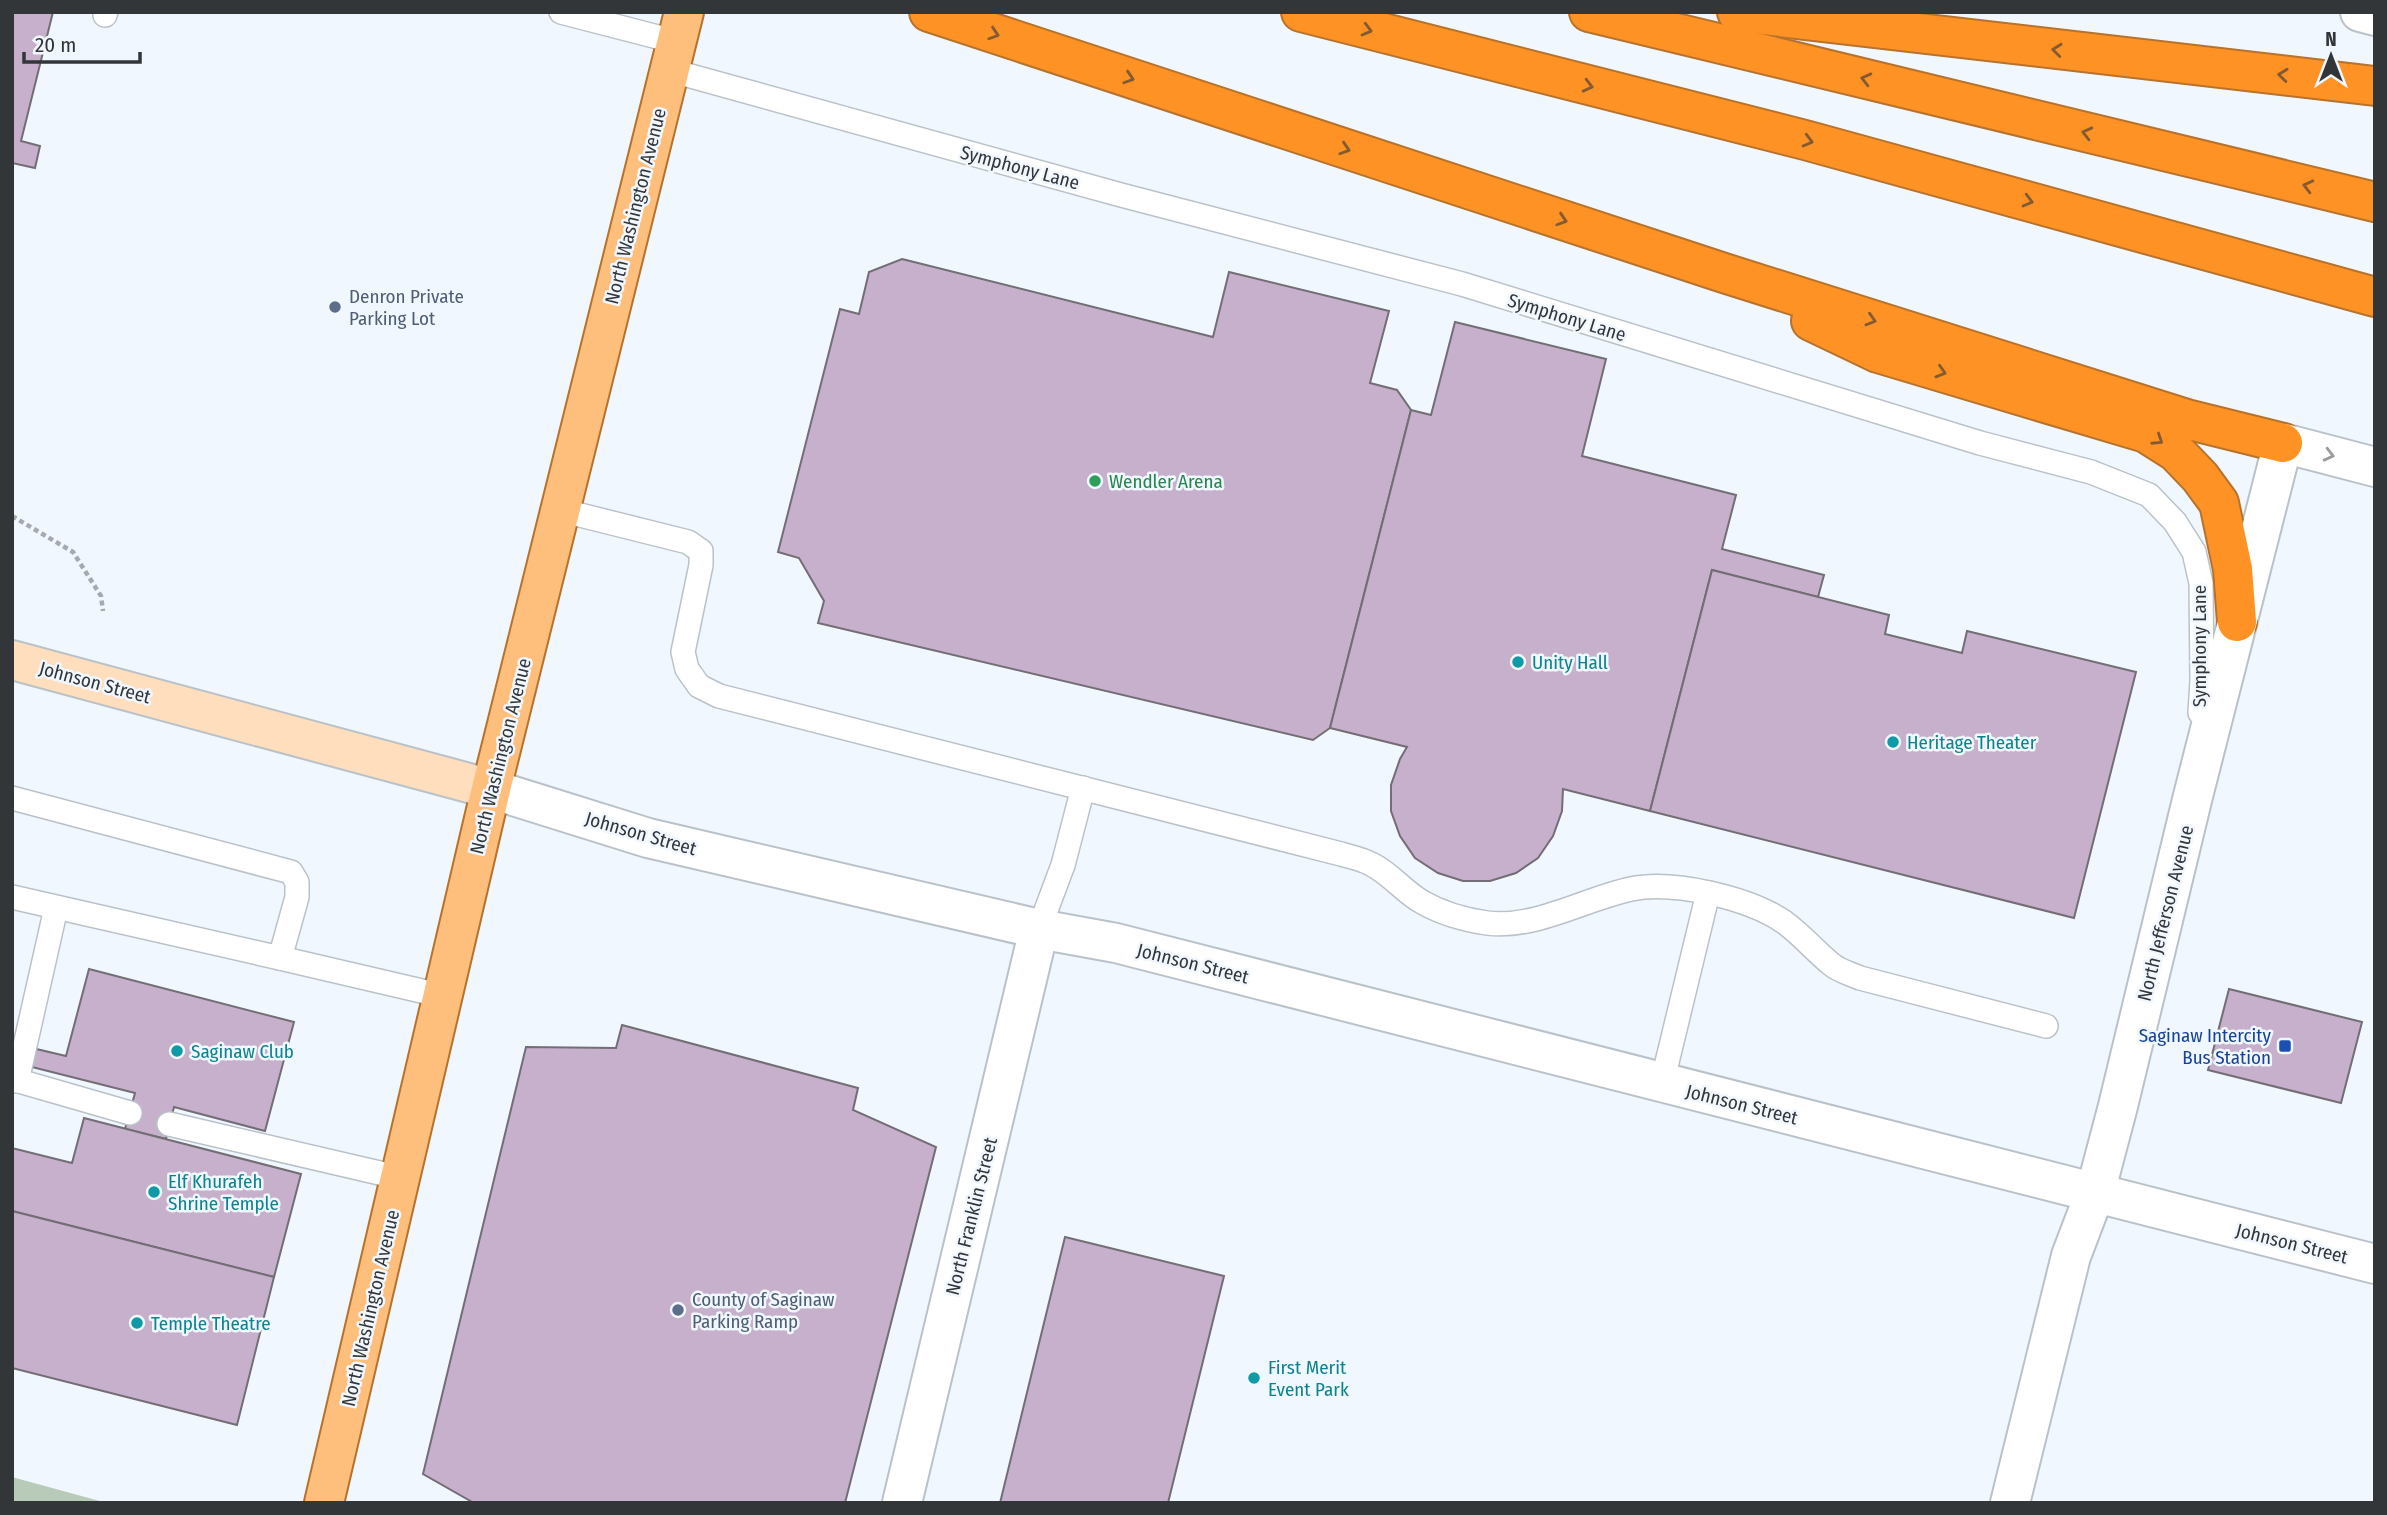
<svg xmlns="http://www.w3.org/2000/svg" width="2387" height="1515" font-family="'Fira Sans Condensed',sans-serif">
	<rect width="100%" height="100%" fill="#f1f7fe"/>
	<polygon fill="#b7cbb8" points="12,1477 107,1503 12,1503"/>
	<g fill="#c6b0cc" stroke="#736d75" stroke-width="2">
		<polygon points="12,12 53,12 21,141 40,146 35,168 12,163"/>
		<polygon points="902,259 1213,337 1229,272 1389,311 1370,383 1397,390 1411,410 1330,728 1313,740 818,623 824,601 799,558 778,552 840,309 859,314 869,272"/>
		<polygon points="1455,322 1606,359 1582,456 1736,495 1722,549 1824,575 1818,597 1712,570 1650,811 1563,789 1562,811 1553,836 1538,858 1516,873 1490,881 1463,881 1438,873 1415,858 1400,836 1391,811 1391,785 1400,759 1407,747 1330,728 1411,410 1431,415"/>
		<polygon points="1712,570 1889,615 1885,634 1962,653 1967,631 2136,672 2074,918 1650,811"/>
		<polygon points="89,969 294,1022 265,1131 174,1107 166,1139 125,1129 135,1093 24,1065 28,1047 66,1056"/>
		<polygon points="2229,989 2362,1022 2341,1103 2208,1070"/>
		<polygon points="622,1025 858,1088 853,1110 936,1147 845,1503 474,1503 423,1474 526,1047 616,1048"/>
		<polygon points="84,1118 301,1174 274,1277 12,1211 12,1148 72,1163"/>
		<polygon points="12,1211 274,1277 237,1425 12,1368"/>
		<polygon points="1065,1237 1224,1276 1168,1503 1000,1503"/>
	</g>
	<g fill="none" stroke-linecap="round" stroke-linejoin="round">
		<g stroke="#bac2c9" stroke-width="26">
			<g id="service">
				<polyline points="561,12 677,42"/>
				<polyline points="105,15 106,12"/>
				<polyline points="669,70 1121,195 1462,284 1980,443 2091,472 2149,495 2175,522 2194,552 2201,583 2202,681 2200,713"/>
				<path d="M560 510 688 542 701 551V565L683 652 687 669 699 686 719 696 1341 854C1351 857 1362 859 1371 864 1390 873 1404 892 1422 902 1441 913 1466 920 1487 923 1536 929 1584 899 1631 889 1673 880 1749 898 1784 922 1802 935 1815 951 1831 964 1839 971 1851 974 1860 978L2046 1026"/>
				<polyline points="12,798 291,872 297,882 297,897 280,958 12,897"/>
				<polyline points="1039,929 1063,865 1083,788"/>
				<polyline points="280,958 443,996"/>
				<polyline points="12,1079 130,1113"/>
				<polyline points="17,1081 56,908"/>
				<polyline points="1662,1083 1708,893"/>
				<polyline points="169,1124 401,1178"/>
			</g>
		</g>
		<g stroke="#bac2c9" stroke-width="42">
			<polyline id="minor" points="902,1503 1039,929"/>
		</g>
		<g stroke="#bac2c9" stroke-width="42">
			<g id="tertiary">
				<polyline points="2360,12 2375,16"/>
				<polyline points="491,789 648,838 1039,929 1116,943 2375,1264"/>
				<polyline points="2010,1503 2071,1256 2095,1193 2118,1106 2192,800 2283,443 2375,467"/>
			</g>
		</g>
		<g stroke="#bac2c9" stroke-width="42">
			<polyline id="secondary" points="12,660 491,789"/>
		</g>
		<g stroke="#b7722c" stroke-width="42">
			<polyline id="primary" points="324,1503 491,789 684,12"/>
		</g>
		<g stroke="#b7722c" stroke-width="42">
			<g id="motorway">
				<polyline points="929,12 1724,273 2190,420 2283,443"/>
				<polyline points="1301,12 1805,140 2375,297"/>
				<polyline points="1589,12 2375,202"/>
				<polyline points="1737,12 2375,86"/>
				<polyline points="1811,321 1878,353 2146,433 2176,452 2200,477 2219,503 2233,569 2237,622"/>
			</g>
		</g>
		<polyline stroke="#a6aab0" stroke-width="4.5" stroke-dasharray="5 3.5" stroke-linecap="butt" points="12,516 73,552 101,596 103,611"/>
		<use href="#service" stroke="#fff" stroke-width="23"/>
		<use href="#minor" stroke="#fff" stroke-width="38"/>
		<use href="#tertiary" stroke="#fff" stroke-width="38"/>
		<use href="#secondary" stroke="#ffdebe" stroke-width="38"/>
		<use href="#primary" stroke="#febe7c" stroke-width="38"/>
		<use href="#motorway" stroke="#fe9225" stroke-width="38"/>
	</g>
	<defs><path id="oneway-chevron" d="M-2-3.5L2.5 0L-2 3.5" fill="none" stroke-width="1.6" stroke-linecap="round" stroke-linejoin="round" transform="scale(1.75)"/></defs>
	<g stroke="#845b31">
		<use href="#oneway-chevron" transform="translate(1367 30) rotate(15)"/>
		<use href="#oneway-chevron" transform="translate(994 34) rotate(18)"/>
		<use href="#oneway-chevron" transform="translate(2057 50) rotate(-174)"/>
		<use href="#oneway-chevron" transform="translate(2283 75) rotate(-174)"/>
		<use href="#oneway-chevron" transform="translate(1129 78) rotate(18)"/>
		<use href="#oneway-chevron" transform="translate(1866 79) rotate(-166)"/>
		<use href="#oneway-chevron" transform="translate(1588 86) rotate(14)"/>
		<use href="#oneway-chevron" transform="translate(2087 133) rotate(-166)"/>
		<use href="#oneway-chevron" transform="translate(1808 141) rotate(15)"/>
		<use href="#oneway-chevron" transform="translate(1345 149) rotate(18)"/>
		<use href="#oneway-chevron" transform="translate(2308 186) rotate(-166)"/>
		<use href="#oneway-chevron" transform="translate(2028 201) rotate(15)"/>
		<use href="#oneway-chevron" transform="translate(1562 220) rotate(18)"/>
		<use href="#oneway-chevron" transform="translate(1871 320) rotate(17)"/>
		<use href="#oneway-chevron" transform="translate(1941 372) rotate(17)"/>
		<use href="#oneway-chevron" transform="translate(2158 440) rotate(33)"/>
	</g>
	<use stroke="#999a9c" href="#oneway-chevron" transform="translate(2329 455) rotate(14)"/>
	<g fill="#5c6f8a" stroke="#f1f7fe" stroke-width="2.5">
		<circle cx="335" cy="307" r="7"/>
		<circle cx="678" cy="1310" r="7"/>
	</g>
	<circle fill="#2e9e5b" stroke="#f1f7fe" stroke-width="2.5" cx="1095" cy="481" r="7"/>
	<g fill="#0f9aa8" stroke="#f1f7fe" stroke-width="2.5">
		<circle cx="1518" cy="662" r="7"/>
		<circle cx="1893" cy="742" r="7"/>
		<circle cx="177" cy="1051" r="7"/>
		<circle cx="154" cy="1192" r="7"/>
		<circle cx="137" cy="1323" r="7"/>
		<circle cx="1254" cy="1378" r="7"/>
	</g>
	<rect fill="#1a4fb4" stroke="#f1f7fe" stroke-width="2.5" x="2278" y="1039" width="14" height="14" rx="3.5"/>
	<g text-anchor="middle" stroke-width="5" stroke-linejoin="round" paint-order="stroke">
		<g font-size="19" fill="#333639" stroke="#f1f7fe">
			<text transform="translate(1020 167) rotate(15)" y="7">Symphony Lane</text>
			<text transform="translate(635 206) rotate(-76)" y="7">North Washington Avenue</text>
			<text transform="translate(1567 317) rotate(17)" y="7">Symphony Lane</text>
			<text transform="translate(2199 646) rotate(-90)" y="7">Symphony Lane</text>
			<text transform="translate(95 682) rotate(15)" y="7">Johnson Street</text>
			<text transform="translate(500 756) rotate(-76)" y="7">North Washington Avenue</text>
			<text transform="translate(641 833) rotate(16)" y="7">Johnson Street</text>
			<text transform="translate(2165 913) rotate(-76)" y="7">North Jefferson Avenue</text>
			<text transform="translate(1193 963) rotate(14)" y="7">Johnson Street</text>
			<text transform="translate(1742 1104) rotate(14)" y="7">Johnson Street</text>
			<text transform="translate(971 1216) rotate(-76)" y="7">North Franklin Street</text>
			<text transform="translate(2292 1243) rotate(14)" y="7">Johnson Street</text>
			<text transform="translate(370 1308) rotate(-77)" y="7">North Washington Avenue</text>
		</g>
		<g font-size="19" fill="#4e5e75" stroke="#f1f7fe" text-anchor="start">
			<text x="349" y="303">Denron Private<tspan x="349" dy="22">Parking Lot</tspan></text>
			<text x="692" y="1306">County of Saginaw<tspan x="692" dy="22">Parking Ramp</tspan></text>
		</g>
		<g font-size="19" fill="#27864d" stroke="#f1f7fe" text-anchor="start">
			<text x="1109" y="488">Wendler Arena</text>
		</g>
		<g font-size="19" fill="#0d838f" stroke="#f1f7fe" text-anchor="start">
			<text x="1532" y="669">Unity Hall</text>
			<text x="1907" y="749">Heritage Theater</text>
			<text x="191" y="1058">Saginaw Club</text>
			<text x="168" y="1188">Elf Khurafeh<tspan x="168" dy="22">Shrine Temple</tspan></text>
			<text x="151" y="1330">Temple Theatre</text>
			<text x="1268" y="1374">First Merit<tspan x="1268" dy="22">Event Park</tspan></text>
		</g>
		<g font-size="19" fill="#164399" stroke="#f1f7fe" text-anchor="end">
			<text x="2271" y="1042">Saginaw Intercity<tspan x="2271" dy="22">Bus Station</tspan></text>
		</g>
	</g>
	<rect width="2387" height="1515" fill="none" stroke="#333639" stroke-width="28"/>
	<g transform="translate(2331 56)" stroke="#f1f7fe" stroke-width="5" paint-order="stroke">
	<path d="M0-5L12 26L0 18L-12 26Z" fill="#333639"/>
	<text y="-10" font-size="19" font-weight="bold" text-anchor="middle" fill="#333639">N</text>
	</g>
	<path d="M24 52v10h116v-10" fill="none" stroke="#333639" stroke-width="3.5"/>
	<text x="35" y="52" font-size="21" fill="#333639" stroke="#f1f7fe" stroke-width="5" paint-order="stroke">20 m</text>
</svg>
